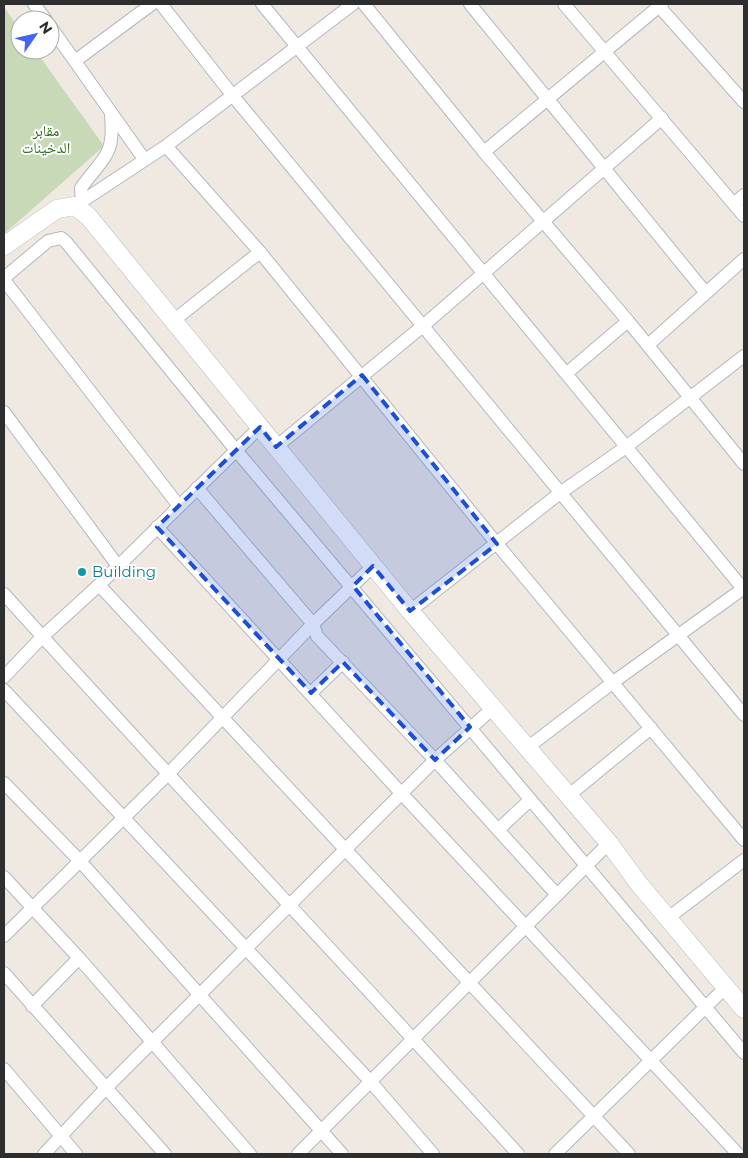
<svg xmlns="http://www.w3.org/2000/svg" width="748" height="1158" font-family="Montserrat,'Noto Naskh Arabic',sans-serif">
	<rect width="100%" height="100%" fill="#efe9e1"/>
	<polygon fill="#c8d9b8" points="4,7 20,30 20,50 35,50 104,146 4,234"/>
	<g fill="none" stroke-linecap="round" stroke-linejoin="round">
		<g stroke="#b4b7c1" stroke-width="14">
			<g id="street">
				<polyline points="34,4 46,20"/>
				<polyline points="161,4 233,96 744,715"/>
				<polyline points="262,4 744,590"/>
				<polyline points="364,4 484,152 628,321 744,464"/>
				<polyline points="470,4 705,292"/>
				<polyline points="564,4 744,216"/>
				<polyline points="657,4 744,102"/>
				<polyline points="50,26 144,159"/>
				<polyline points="75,61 152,4"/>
				<polyline points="166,146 260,252 497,544 744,840"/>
				<polyline points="484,152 662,4"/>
				<path d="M82 201 81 188C103 157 115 157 111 115"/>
				<polyline points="734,204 744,195"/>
				<polyline points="75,206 166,146 353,4"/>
				<polyline points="4,278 48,241 61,238 66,242 235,449 744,1053"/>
				<polyline points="4,280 179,506"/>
				<polyline points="173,321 260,252"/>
				<polyline points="648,345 744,259"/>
				<polyline points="567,373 628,321"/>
				<polyline points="4,412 118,566"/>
				<polyline points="276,447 424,325 662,118"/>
				<polyline points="197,488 313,624 317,636 435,760 557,895"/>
				<polyline points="157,527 402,794 738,1154"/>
				<polyline points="99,585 629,1154"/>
				<path d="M4 594C173 782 348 966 518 1154"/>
				<polyline points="410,611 560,493 626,447 744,356"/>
				<polyline points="4,677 42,637 99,585 260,427"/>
				<polyline points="4,690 370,1081 433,1154"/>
				<polyline points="311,693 343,662"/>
				<polyline points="527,748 612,683 744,588"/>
				<polyline points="4,783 79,860 342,1154"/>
				<polyline points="568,796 651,728"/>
				<polyline points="499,829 530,800"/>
				<polyline points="4,877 79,958 250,1154"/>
				<polyline points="668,918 744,860"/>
				<polyline points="4,936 168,774 313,624 373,566"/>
				<polyline points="4,973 165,1154"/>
				<polyline points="32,1006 79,958"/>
				<polyline points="4,1069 76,1154"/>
				<polyline points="44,1154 106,1088 435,760 493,708"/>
				<polyline points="298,1154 609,843"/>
				<polyline points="555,1154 726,987"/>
			</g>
		</g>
		<g stroke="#b4b7c1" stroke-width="19">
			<polyline id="secondary" points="4,246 57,209 75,206 88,216 410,611 609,843 639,884 744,1009"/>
		</g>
		<use href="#street" stroke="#fff" stroke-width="12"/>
		<use href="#secondary" stroke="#fff" stroke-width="18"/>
	</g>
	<path fill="#1d4ed8" fill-opacity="0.2" stroke="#1d4ed8" stroke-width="4" stroke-dasharray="10 6" stroke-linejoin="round" d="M362 375 497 544 410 611 373 566 353 586 470 727 435 760 343 662 311 693 157 527 260 427 276 447Z"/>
	<circle fill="#0f9aa8" stroke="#fff" stroke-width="2" cx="82" cy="572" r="5"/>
	<g text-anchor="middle" stroke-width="4" stroke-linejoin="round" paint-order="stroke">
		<g font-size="15" fill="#2c6e1b" stroke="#fff">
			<text x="46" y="136">مقابر<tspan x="46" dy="17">الدخينات</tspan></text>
		</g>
		<g font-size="15" fill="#0d838f" stroke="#fff" text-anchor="start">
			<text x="92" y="577">Building</text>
		</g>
	</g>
	<rect width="748" height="1158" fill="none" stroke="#2e2e2e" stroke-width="10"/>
	<g transform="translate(35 35) rotate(56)"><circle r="24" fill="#ffffff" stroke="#ababab"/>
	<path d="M0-4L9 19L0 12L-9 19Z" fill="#4264fb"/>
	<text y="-8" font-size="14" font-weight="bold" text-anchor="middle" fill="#2e2e2e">N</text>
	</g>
</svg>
